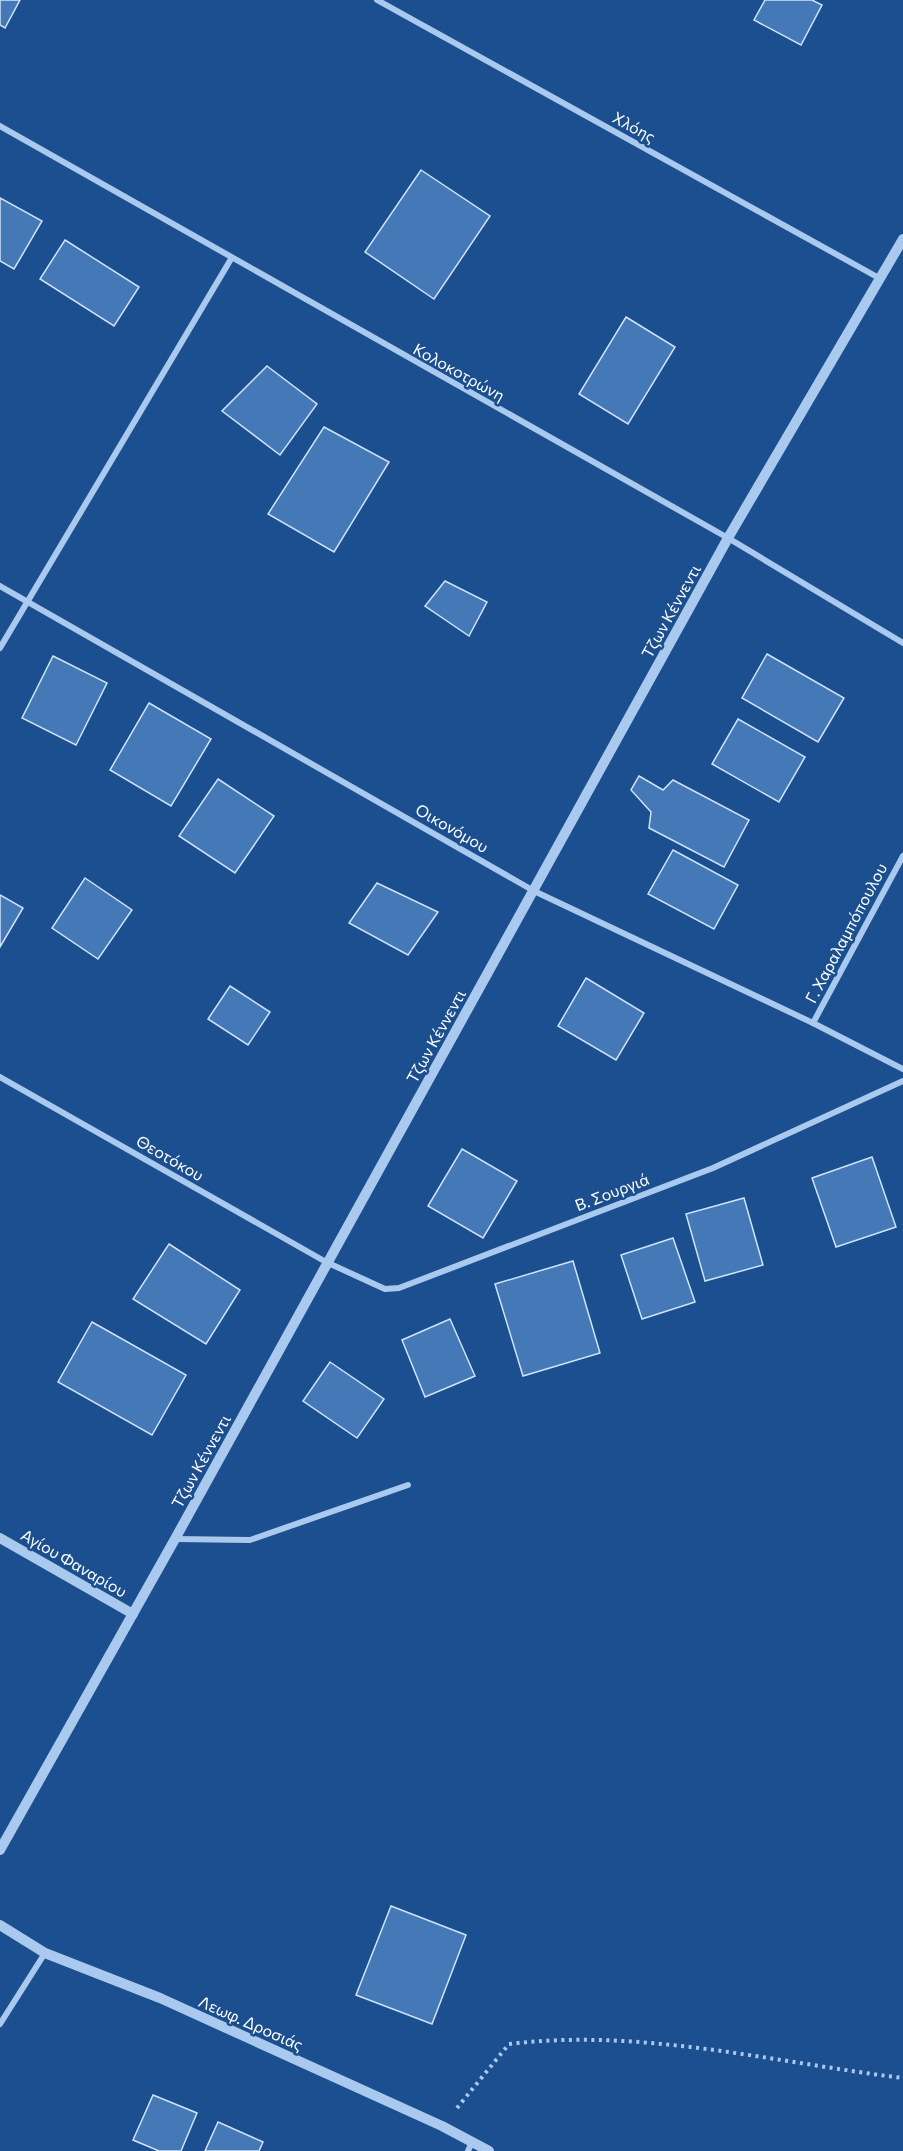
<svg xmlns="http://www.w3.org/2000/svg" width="903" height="2151" font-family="Commissioner,sans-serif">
	<rect width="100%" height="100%" fill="#1b4f8f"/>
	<g fill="#4478b7" stroke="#cfe3fa" stroke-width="1.5">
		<polygon points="0,0 20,0 5,28 0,25"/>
		<polygon points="765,0 812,0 822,5 801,45 754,20"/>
		<polygon points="421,170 490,216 434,299 365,252"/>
		<polygon points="0,198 42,221 14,269 0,261"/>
		<polygon points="65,240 139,287 114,326 40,279"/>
		<polygon points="626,317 675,347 628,424 579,394"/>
		<polygon points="267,366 317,404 280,455 222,411"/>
		<polygon points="324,427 389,462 334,552 268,514"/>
		<polygon points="445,581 487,602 469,636 425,606"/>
		<polygon points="767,654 844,698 818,742 742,698"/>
		<polygon points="53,656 107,683 76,745 22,718"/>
		<polygon points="149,703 211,739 171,806 110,770"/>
		<polygon points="738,719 805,757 779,802 712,764"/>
		<polygon points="639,776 663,790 673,780 749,820 724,867 649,828 651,812 631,790"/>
		<polygon points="218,779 274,816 235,873 179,836"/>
		<polygon points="673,850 738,885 714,929 648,894"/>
		<polygon points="85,878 132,910 98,959 52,928"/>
		<polygon points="377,883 438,912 408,955 349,923"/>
		<polygon points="0,895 23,908 0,947"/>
		<polygon points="586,978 644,1013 616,1060 558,1026"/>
		<polygon points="230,986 270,1012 248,1045 208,1019"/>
		<polygon points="462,1149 517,1181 483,1238 428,1206"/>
		<polygon points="872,1157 896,1227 836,1247 812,1178"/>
		<polygon points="744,1198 763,1265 705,1281 686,1214"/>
		<polygon points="673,1238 695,1302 642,1319 621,1255"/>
		<polygon points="169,1244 240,1290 206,1344 133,1299"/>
		<polygon points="573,1261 600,1353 523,1376 495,1284"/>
		<polygon points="450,1319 475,1376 425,1397 402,1340"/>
		<polygon points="92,1322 186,1375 152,1435 58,1382"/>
		<polygon points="330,1362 384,1399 357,1438 303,1401"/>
		<polygon points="391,1906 466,1935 432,2024 356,1995"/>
		<polygon points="153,2095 197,2113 181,2151 159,2151 133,2140"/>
		<polygon points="218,2122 263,2142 259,2151 205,2151"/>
	</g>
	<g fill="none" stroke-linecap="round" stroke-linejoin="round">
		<path stroke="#a9c9ee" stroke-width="4" stroke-dasharray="3 4.5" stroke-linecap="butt" d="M457 2108 509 2044C641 2028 772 2062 903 2078"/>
		<g stroke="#a9c9ee" stroke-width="6">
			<polyline points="377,0 879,278"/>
			<polyline points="0,126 728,538 903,643"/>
			<polyline points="0,586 534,891 813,1023 903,1069"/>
			<polyline points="0,648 231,259"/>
			<polyline points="813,1023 903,856"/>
			<polyline points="0,1077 326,1262 385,1289 399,1288 713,1168 903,1081"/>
			<polyline points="175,1539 250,1540 408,1485"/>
			<polyline points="0,2024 45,1953"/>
			<polyline points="468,2151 472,2142"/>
		</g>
		<g stroke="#a9c9ee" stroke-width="10">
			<polyline points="0,1538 133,1614"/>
			<polyline points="0,1850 175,1539 728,538 903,239"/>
			<polyline points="0,1925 45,1953 160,1998 442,2126 489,2151"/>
		</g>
	</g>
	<g text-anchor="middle" stroke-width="5" stroke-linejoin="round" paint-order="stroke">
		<g font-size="16" fill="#fff" stroke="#1b4f8f">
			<text transform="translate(634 127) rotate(29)" y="6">Χλόης</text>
			<text transform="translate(459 372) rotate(29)" y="6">Κολοκοτρώνη</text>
			<text transform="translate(671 611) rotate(-61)" y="6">Τζων Κέννεντι</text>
			<text transform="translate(452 828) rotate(30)" y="6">Οικονόμου</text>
			<text transform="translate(846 933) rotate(-62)" y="6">Γ. Χαραλαμπόπουλου</text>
			<text transform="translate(436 1036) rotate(-61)" y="6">Τζων Κέννεντι</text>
			<text transform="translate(170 1158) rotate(30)" y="6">Θεοτόκου</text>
			<text transform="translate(612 1192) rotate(-21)" y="6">Β. Σουργιά</text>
			<text transform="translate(201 1461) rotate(-61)" y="6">Τζων Κέννεντι</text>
			<text transform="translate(74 1563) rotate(30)" y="6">Αγίου Φαναρίου</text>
			<text transform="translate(251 2023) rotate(24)" y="6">Λεωφ. Δροσιάς</text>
		</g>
	</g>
</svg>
